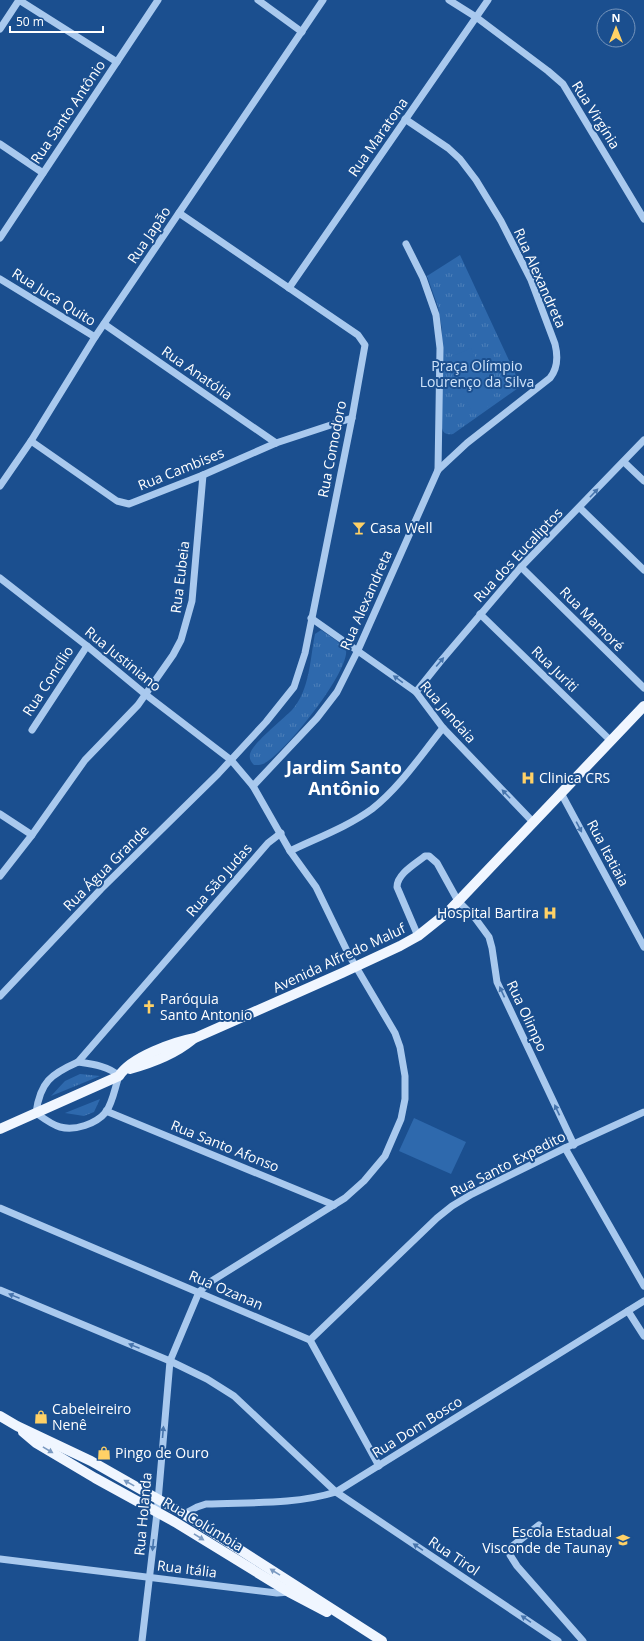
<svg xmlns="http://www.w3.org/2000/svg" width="644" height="1641" font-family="'Open Sans',sans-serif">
	<defs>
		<pattern id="grass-tufts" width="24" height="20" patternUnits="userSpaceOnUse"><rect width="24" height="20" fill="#2e69ad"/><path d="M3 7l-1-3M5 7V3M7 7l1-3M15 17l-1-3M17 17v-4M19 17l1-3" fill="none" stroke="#4d80b9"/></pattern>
	</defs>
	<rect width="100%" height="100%" fill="#1b4f8f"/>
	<g fill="url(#grass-tufts)">
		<path d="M460 255 521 386 453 434C448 435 443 434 442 428V329L438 307 427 276Z"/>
		<path d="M321 630 337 641 346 650C350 671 283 756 263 764 261 765 257 765 254 765 251 762 249 759 250 754 252 744 283 719 292 710 310 690 310 659 315 634Z"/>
		<polygon points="80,1074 100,1076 51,1096 65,1081"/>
		<polygon points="100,1099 94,1112 84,1116 65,1113"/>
	</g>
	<g fill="#2e69ad">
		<polygon points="471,348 497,402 473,414 446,359"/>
		<polygon points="414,1118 466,1142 451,1174 399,1151"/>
	</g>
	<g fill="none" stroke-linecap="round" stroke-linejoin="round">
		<g stroke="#a9c9ee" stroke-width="7">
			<polyline points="19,0 117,62"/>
			<polyline points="258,0 302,32"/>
			<polyline points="449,0 476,17 548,71 563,84 644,219"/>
			<polyline points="0,29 19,0"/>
			<polyline points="0,144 43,173"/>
			<polyline points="0,238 158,0"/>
			<polyline points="406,244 423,278 436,315 440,348 438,470"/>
			<polyline points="0,279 95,337"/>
			<polyline points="289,288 488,0"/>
			<polyline points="104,324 276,443"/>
			<polyline points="31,441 117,501 129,504 203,475 276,443 352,418"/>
			<polyline points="624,462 644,481"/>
			<polyline points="0,486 31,441 95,337 323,0"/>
			<polyline points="580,508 644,570"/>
			<polyline points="521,567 644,688"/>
			<polyline points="0,578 87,646 145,694 231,760 253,786 290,851 316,887 349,955 395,1033 400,1047 405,1076 405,1099 401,1119 385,1156 364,1181 345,1198 210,1282 199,1292 170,1361 157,1513 142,1641"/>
			<polyline points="480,614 611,741"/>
			<polyline points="311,618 416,692 443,728 533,822"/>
			<polyline points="416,692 440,662 521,567 644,440"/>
			<polyline points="32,730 87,646"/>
			<path d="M253 786 317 718 337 692 358 650 438 470 467 443 550 378C558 368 558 356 555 344L531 280 501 221 476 180 460 159 448 148 405 119"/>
			<polyline points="561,793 644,947"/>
			<polyline points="0,814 32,835"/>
			<path d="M290 851C317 838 349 826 372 809 400 787 421 755 443 728"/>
			<polyline points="0,876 32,835 85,760 138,705 173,655 181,640 192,601 203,475"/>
			<path d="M418 936 397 887C397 874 415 864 425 856H429L437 863 458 901 475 918 489 937 492 948 497 982 574 1145"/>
			<polyline points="0,996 101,889 218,774 266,722 294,687 305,653 352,418 365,345 358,335 179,213"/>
			<polyline points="78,1062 268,843 281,833"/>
			<path d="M78 1062C92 1064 109 1066 119 1076 115 1087 113 1102 106 1112 96 1124 75 1131 60 1127 52 1125 43 1118 36 1113 40 1082 51 1074 78 1062Z"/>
			<polyline points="106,1111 334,1205"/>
			<polyline points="565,1148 644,1286"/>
			<polyline points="0,1208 310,1340 379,1466"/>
			<polyline points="0,1290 170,1361 207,1379 234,1396 336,1492 558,1641"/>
			<polyline points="628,1311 644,1336"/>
			<polyline points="310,1340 437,1218 452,1206 472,1194 565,1148 644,1112"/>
			<path d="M184 1514 197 1507 206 1504C249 1502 294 1505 336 1492L644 1301"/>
			<polyline points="539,1525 510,1548 510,1555 517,1566 583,1641"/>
			<polyline points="0,1559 277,1593 290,1592"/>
		</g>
		<g stroke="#f0f6ff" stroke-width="10">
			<path d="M130 1069C152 1063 175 1054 192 1040"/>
			<path d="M0 1129 119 1076C131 1057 174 1042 195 1038L342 973 400 946 418 936 448 912 644 706"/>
			<polyline points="0,1416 17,1426 91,1461 184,1514 382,1641"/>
			<polyline points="23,1432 36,1443 95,1478 175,1522 289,1592 327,1612"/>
		</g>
	</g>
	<defs><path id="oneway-solid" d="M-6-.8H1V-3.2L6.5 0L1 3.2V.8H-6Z"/></defs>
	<g fill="#4674ac">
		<use href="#oneway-solid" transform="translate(594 493) rotate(-46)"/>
		<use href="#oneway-solid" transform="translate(440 662) rotate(-50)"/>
		<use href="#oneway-solid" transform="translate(398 679) rotate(-144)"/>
		<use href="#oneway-solid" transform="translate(506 794) rotate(-134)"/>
		<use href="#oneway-solid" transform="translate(579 827) rotate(62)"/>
		<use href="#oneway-solid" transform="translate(502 992) rotate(-115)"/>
		<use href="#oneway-solid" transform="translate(557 1110) rotate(-115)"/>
		<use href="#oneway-solid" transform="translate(14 1296) rotate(-158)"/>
		<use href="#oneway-solid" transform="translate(134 1346) rotate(-158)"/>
		<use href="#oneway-solid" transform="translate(163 1432) rotate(-85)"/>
		<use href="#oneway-solid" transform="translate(153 1545) rotate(96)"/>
		<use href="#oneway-solid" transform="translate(418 1547) rotate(-146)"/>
		<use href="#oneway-solid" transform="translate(526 1619) rotate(-146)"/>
	</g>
	<g fill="#7b9ac1">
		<use href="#oneway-solid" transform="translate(48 1450) rotate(31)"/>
		<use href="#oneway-solid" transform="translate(129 1483) rotate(-151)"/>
		<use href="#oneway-solid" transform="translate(199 1537) rotate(32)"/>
		<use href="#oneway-solid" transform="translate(275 1572) rotate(-148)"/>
	</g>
	<defs>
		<g id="bar-bare" transform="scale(1.08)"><path d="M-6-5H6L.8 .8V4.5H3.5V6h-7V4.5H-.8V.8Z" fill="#ffd166" stroke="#1b4f8f" stroke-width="2.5" paint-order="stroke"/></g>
		<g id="hospital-bare" transform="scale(1.08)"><path d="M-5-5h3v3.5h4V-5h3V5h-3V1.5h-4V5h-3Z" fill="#ffd166" stroke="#1b4f8f" stroke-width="2.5" paint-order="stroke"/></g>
		<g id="church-bare" transform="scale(1.08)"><path d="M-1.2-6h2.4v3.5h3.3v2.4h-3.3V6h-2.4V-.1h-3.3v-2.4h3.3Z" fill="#ffd166" stroke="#1b4f8f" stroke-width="2.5" paint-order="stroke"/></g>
		<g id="shop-bare" transform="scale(1.08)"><path d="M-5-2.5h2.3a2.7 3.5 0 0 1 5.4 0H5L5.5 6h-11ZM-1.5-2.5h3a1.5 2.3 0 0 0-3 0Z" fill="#ffd166" stroke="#1b4f8f" stroke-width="2.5" paint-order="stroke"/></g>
		<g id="school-bare" transform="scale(1.08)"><path d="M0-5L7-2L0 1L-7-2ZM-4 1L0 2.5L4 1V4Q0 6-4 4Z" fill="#ffd166" stroke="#1b4f8f" stroke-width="2.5" paint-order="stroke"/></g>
	</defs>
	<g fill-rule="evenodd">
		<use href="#bar-bare" x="359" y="528"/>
		<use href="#hospital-bare" x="528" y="778"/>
		<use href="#hospital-bare" x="550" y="913"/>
		<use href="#church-bare" x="149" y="1007"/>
		<use href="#shop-bare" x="41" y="1417"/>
		<use href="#shop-bare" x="104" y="1453"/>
		<use href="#school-bare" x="623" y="1540"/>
	</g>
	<g text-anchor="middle" stroke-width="4" stroke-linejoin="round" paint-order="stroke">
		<g font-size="14" fill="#fff" stroke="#1b4f8f">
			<text transform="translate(68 112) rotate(-56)" y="5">Rua Santo Antônio</text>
			<text transform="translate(596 115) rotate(58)" y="5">Rua Virgínia</text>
			<text transform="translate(378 137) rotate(-55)" y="5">Rua Maratona</text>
			<text transform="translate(149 235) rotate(-56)" y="5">Rua Japão</text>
			<text transform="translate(540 278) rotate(66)" y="5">Rua Alexandreta</text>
			<text transform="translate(54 297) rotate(32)" y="5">Rua Juca Quito</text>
			<text transform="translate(197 373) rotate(35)" y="5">Rua Anatólia</text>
			<text transform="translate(332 449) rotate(-79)" y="5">Rua Comodoro</text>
			<text transform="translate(181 469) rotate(-22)" y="5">Rua Cambises</text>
			<text transform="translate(518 555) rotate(-47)" y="5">Rua dos Eucaliptos</text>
			<text transform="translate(180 577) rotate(-83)" y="5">Rua Eubeia</text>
			<text transform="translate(366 600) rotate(-66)" y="5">Rua Alexandreta</text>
			<text transform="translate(592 619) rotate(45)" y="5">Rua Mamoré</text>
			<text transform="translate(123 659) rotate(39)" y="5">Rua Justiniano</text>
			<text transform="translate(555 669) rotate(44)" y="5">Rua Juriti</text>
			<text transform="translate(48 681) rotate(-57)" y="5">Rua Concílio</text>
			<text transform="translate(448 712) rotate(49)" y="5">Rua Jandaia</text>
			<text transform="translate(608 853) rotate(62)" y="5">Rua Itatiaia</text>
			<text transform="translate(106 868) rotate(-45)" y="5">Rua Água Grande</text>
			<text transform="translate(219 880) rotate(-49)" y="5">Rua São Judas</text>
			<text transform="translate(339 958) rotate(-25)" y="5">Avenida Alfredo Maluf</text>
			<text transform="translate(527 1016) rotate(65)" y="5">Rua Olimpo</text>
			<text transform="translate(225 1146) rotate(22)" y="5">Rua Santo Afonso</text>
			<text transform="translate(508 1164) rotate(-27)" y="5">Rua Santo Expedito</text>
			<text transform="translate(226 1290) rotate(23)" y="5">Rua Ozanan</text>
			<text transform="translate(417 1427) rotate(-32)" y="5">Rua Dom Bosco</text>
			<text transform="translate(143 1514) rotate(-85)" y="5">Rua Holanda</text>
			<text transform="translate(203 1524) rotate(31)" y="5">Rua Colúmbia</text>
			<text transform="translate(454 1556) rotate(34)" y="5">Rua Tirol</text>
			<text transform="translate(187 1569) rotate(7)" y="5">Rua Itália</text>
		</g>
		<g font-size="14" fill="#cfe3fa" stroke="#1b4f8f">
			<text x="477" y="371">Praça Olímpio<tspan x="477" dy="16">Lourenço da Silva</tspan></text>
		</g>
		<g font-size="14" fill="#fff" stroke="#1b4f8f" text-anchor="start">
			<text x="370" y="533">Casa Well</text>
			<text x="539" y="783">Clinica CRS</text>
			<text x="539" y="918" text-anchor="end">Hospital Bartira</text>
			<text x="160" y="1004">Paróquia<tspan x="160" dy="16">Santo Antonio</tspan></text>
			<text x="52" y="1414">Cabeleireiro<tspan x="52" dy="16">Nenê</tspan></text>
			<text x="115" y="1458">Pingo de Ouro</text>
			<text x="612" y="1537" text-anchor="end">Escola Estadual<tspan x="612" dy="16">Visconde de Taunay</tspan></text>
		</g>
		<g font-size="18" font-weight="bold" fill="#fff" stroke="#1b4f8f">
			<text x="344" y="774">Jardim Santo<tspan x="344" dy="21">Antônio</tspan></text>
		</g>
	</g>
	<g transform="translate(616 28)"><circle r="19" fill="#1b4f8f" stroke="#7695bc"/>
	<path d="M0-3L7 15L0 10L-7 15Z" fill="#ffd166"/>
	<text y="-6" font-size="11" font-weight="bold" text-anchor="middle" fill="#ffffff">N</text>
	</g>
	<path d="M10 26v6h93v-6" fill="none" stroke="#ffffff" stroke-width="2"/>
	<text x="16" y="26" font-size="12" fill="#ffffff" stroke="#1b4f8f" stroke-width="3" paint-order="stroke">50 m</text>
</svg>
